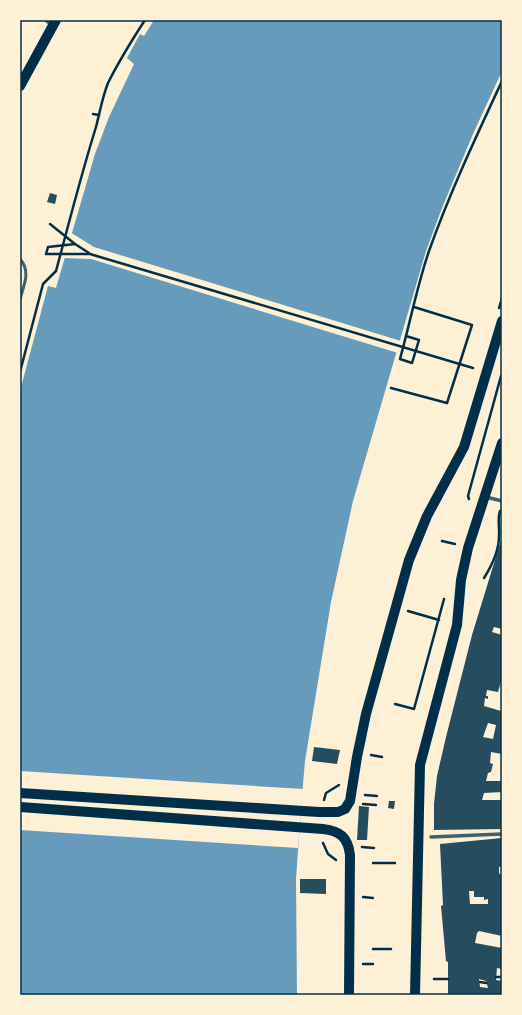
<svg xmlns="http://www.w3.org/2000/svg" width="522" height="1015" font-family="'Titillium Web',sans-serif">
	<rect width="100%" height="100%" fill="#fdf0d5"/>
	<polygon fill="#669bbc" points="154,20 502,20 502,71 473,134 442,208 426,251 353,501 331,602 305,761 302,796 296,879 297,995 20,995 20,391 48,286 56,288 95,154 109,117 134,64 127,58 140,34 144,36"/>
	<g fill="#fdf0d5">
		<polygon points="70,232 94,247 401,341 398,353 91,259 62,258"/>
		<polygon points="20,771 303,789 298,848 20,830"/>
	</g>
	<g fill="#264d5e" fill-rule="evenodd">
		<polygon points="50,193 57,195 55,204 47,202"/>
		<path d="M502 537V629L494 627 492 632 502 635V678L498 692 487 690 486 696H488V699L485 698 484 706 501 711 502 708V754L491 752 490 763 493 764 491 772 488 773 486 781H502V792L484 793 482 800H502V829L434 830V804L437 776 446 737 472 635ZM488 723 496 725 493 739 483 737Z"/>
		<polygon points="314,747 340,750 337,764 312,761"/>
		<polygon points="389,801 395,801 394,809 388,808"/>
		<polygon points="359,806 369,807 367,840 357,840"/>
		<path d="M502 838V866L499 867V873L502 876V936L479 931 477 933 475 943 502 948V969L497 968 496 980 502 981V995H448V962L446 961 441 906 443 905 440 844ZM469 891H474V897H484V900L488 899V904H470ZM479 979 486 981 488 988 480 987Z"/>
		<polygon points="300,879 326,879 326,894 300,893"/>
	</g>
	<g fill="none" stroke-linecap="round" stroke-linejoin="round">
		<g stroke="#003049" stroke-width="2.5">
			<polyline points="93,114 99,115"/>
			<polyline points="50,224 75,244 48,247 46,254 90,254 473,368"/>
			<polyline points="75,244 89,253"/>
			<polyline points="499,308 502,298"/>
			<path d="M406 336 419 340 412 363 400 359C410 323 417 286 429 251 450 192 476 137 502 81"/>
			<path d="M20 372 43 284 56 271C69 223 81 175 96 127 100 112 102 98 108 83 119 61 132 40 145 20"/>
			<polyline points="391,388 447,403 472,325 414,307"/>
			<polyline points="469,499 468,496 501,376"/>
			<polyline points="442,541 455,544"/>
			<path d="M484 578C491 567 499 550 499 536 500 528 497 520 500 511"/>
			<polyline points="408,611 439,620"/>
			<polyline points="395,704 414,709 444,599"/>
			<polyline points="371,755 382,757"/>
			<polyline points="365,795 377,796"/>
			<polyline points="324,800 326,793 339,785"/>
			<polyline points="363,804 376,805"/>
			<polyline points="323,843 328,854 336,860"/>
			<polyline points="362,847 374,848"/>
			<polyline points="373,863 395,863"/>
			<polyline points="363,897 373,898"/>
			<polyline points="373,949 391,949"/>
			<polyline points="363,964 373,964"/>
			<polyline points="496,977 502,977"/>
			<polyline points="434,979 448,979"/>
			<polyline points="480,982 486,983"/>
		</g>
		<path stroke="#3f606c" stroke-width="3" d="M20 259C31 271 24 285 20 299"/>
		<g stroke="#3f606c" stroke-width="3.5">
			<polyline points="486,497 502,501"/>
			<polyline points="431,837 502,834"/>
		</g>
		<polyline stroke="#3f606c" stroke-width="4" points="46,20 52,25"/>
		<g stroke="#003049" stroke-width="10">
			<polyline points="20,86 56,20"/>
			<polyline points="20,793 319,812 338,812 345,809 350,801 357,757 366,714 409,560 427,516 464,447 502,321"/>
			<path d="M20 807 323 829C340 831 348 837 350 855L349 995"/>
			<polyline points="415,995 420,765 457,625 461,580 468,548 502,443"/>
		</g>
	</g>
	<rect width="522" height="1015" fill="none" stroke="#fdf0d5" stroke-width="42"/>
	<rect x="21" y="21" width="480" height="973" fill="none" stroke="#003049" stroke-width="1.5"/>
</svg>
